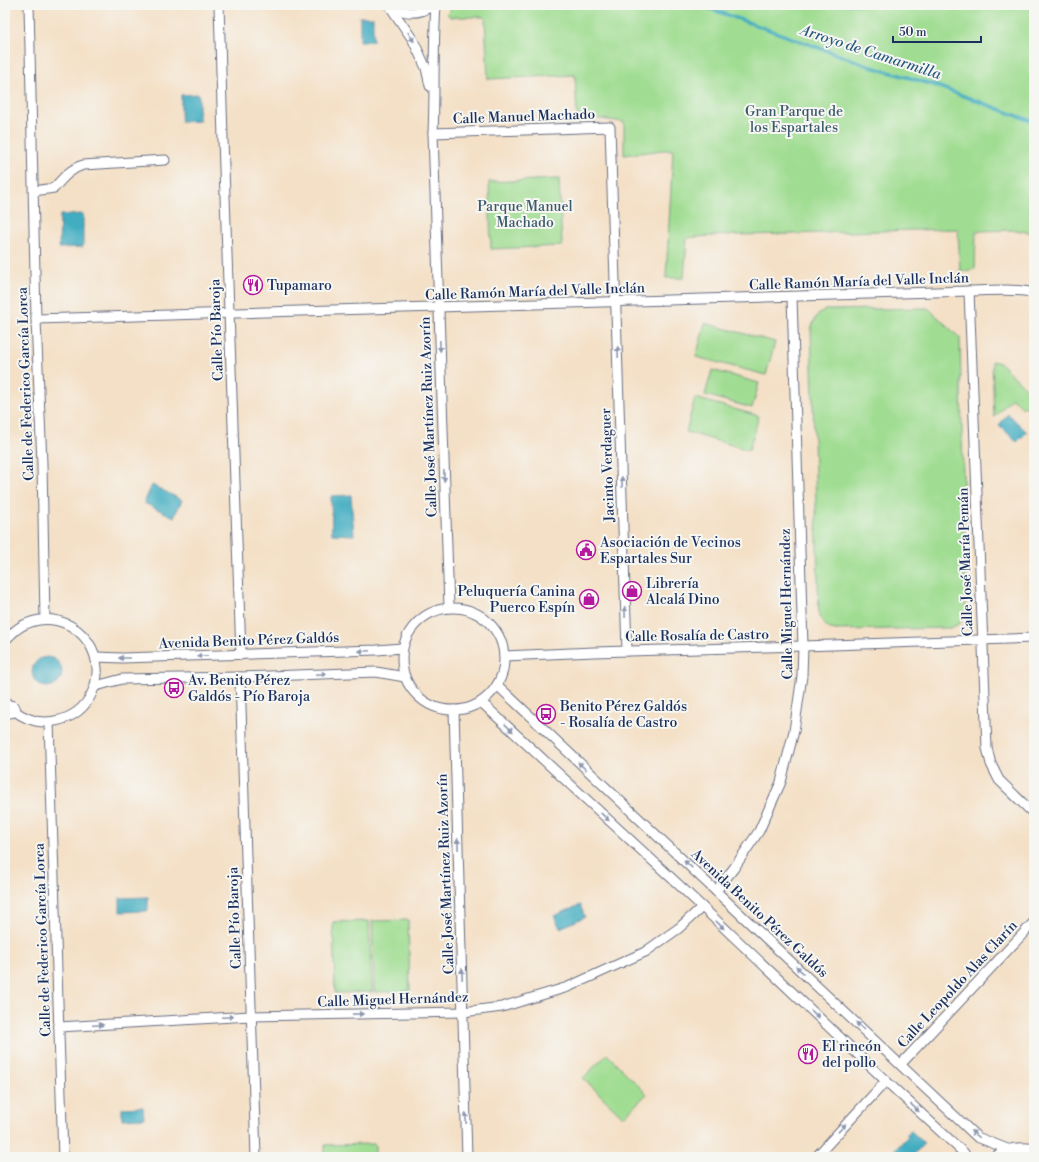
<svg xmlns="http://www.w3.org/2000/svg" width="1039" height="1162" font-family="'Libre Bodoni',serif">
	<rect width="100%" height="100%" fill="#f6f6f2"/>
	<filter id="ink" filterUnits="userSpaceOnUse"><feTurbulence type="fractalNoise" baseFrequency=".025" numOctaves="2"/><feDisplacementMap in="SourceGraphic" scale="8" xChannelSelector="R" yChannelSelector="G"/><feConvolveMatrix kernelMatrix="1 2 1 2 8 2 1 2 1" color-interpolation-filters="sRGB"/></filter>
	<filter id="wash" filterUnits="userSpaceOnUse"><feTurbulence type="fractalNoise" baseFrequency=".012" numOctaves="4" result="noise"/><feDisplacementMap in="SourceGraphic" scale="16" xChannelSelector="R" yChannelSelector="G"/><feGaussianBlur stdDeviation="0.9" result="paint"/><feColorMatrix in="noise" values="0 0 0 0 0 0 0 0 0 0 0 0 0 0 0 0 0 1.4 0 .05"/><feComposite in="paint" operator="in"/></filter>
	<g filter="url(#wash)">
		<rect width="100%" height="100%" fill="#f4e0c6"/>
		<g fill="#a0dd92" stroke="#5e8678">
			<path d="M455 5H1034V233L1015 230 976 231 975 269 960 272 958 229C903 230 848 232 794 234 758 235 723 234 687 238L684 278H666L673 150H663L624 155V122L577 116 575 75 488 79 485 17H450L447 13Z"/>
			<polygon points="559,179 562,246 491,249 489,182"/>
			<path d="M928 308 960 338 966 614C962 622 959 625 950 628L835 630 828 628 819 617 811 329C814 321 816 314 825 310Z"/>
			<polygon points="705,323 775,342 766,375 696,357"/>
			<polygon points="992,361 1000,363 1034,396 1034,402 1027,408 1025,406 1023,408 1012,398 994,417"/>
			<polygon points="712,370 759,383 752,408 705,395"/>
			<polygon points="695,398 759,416 749,450 686,432"/>
			<polygon points="408,920 410,991 374,992 372,921"/>
			<polygon points="369,921 372,992 335,993 333,922"/>
			<polygon points="607,1054 647,1094 623,1117 583,1078"/>
			<polygon points="375,1144 375,1157 325,1157 325,1145"/>
		</g>
		<g fill="#42adc1" stroke="#2e6e90">
			<rect x="360" y="17" width="13" height="24"/>
			<polygon points="199,94 199,121 181,122 181,95"/>
			<polygon points="83,214 83,247 59,248 60,215"/>
			<polygon points="1008,414 1027,432 1017,442 999,425"/>
			<polygon points="152,485 182,500 174,517 144,503"/>
			<polygon points="351,495 354,535 332,534 331,496"/>
			<circle cx="47" cy="672" r="15"/>
			<polygon points="148,897 148,911 120,912 120,898"/>
			<polygon points="580,905 585,917 560,928 554,916"/>
			<polygon points="143,1107 144,1118 122,1119 122,1108"/>
			<polygon points="910,1130 924,1143 912,1157 901,1157 894,1151 908,1136 906,1134"/>
		</g>
		<g fill="none" stroke-linecap="round" stroke-linejoin="round">
			<polyline stroke="#42adc1" stroke-width="3.5" points="700,5 875,68 931,84 1029,120 1034,121"/>
		</g>
	</g>
	<g filter="url(#ink)">
		<g fill="none" stroke-linecap="round" stroke-linejoin="round">
			<g stroke="#676d82" stroke-width="11">
				<g id="minor">
					<polyline points="29,5 36,319 42,464 45,619"/>
					<polyline points="219,5 223,139 241,655"/>
					<polyline points="389,5 413,40 426,68 430,86"/>
					<path d="M391 5C405 15 420 14 434 5"/>
					<path d="M436 5C433 48 435 90 433 133L449 607"/>
					<polyline points="433,133 610,127 627,651"/>
					<path d="M34 191 54 188C63 178 70 169 83 165L165 160"/>
					<polyline points="969,291 987,748 991,764 999,780 1034,814"/>
					<path d="M36 319 969 291C988 291 1017 288 1034 293"/>
					<circle cx="453" cy="659" r="51"/>
					<path d="M5 640C12 634 17 627 26 624 70 605 112 651 92 693 85 708 72 718 55 721 35 725 17 716 5 701"/>
					<polyline points="504,656 594,652 803,646 1034,638"/>
					<polyline points="96,657 122,658 377,650 402,648"/>
					<polyline points="240,677 256,1157"/>
					<polyline points="497,685 977,1137 1010,1150"/>
					<polyline points="96,686 122,679 240,677 376,672 405,677"/>
					<polyline points="481,702 679,885 886,1081 964,1153 966,1157"/>
					<polyline points="454,710 467,1157"/>
					<polyline points="49,722 63,1157"/>
					<polyline points="716,891 734,868 759,831 781,782 794,731 802,676 803,646 792,297"/>
					<polyline points="59,1027 251,1016 463,1012 502,1007 568,987 645,952 679,928 702,907"/>
					<polyline points="901,1064 1034,922"/>
					<polyline points="816,1157 886,1081"/>
				</g>
			</g>
			<g stroke="#676d82" stroke-width="14">
				<path id="tertiary" d="M997 1157C1010 1149 1019 1148 1034 1150"/>
			</g>
			<g stroke="#676d82" stroke-width="18">
				<polyline id="trunk" points="5,710 12,709"/>
			</g>
			<use href="#minor" stroke="#fff" stroke-width="9"/>
			<use href="#tertiary" stroke="#fff" stroke-width="12"/>
			<use href="#trunk" stroke="#fff" stroke-width="16"/>
		</g>
		<defs><path id="oneway-solid" d="M-6-.8H1V-3.2L6.5 0L1 3.2V.8H-6Z"/></defs>
		<g fill="#8d97ae">
			<use href="#oneway-solid" transform="translate(411 37) rotate(58)"/>
			<use href="#oneway-solid" transform="translate(440 346) rotate(88)"/>
			<use href="#oneway-solid" transform="translate(618 352) rotate(-92)"/>
			<use href="#oneway-solid" transform="translate(444 476) rotate(88)"/>
			<use href="#oneway-solid" transform="translate(622 482) rotate(-92)"/>
			<use href="#oneway-solid" transform="translate(625 612) rotate(-92)"/>
			<use href="#oneway-solid" transform="translate(364 651) rotate(178)"/>
			<use href="#oneway-solid" transform="translate(202 656) rotate(179)"/>
			<use href="#oneway-solid" transform="translate(124 658) rotate(180)"/>
			<use href="#oneway-solid" transform="translate(321 674) rotate(-2)"/>
			<use href="#oneway-solid" transform="translate(509 728) rotate(43)"/>
			<use href="#oneway-solid" transform="translate(582 766) rotate(-137)"/>
			<use href="#oneway-solid" transform="translate(605 817) rotate(43)"/>
			<use href="#oneway-solid" transform="translate(458 844) rotate(-92)"/>
			<use href="#oneway-solid" transform="translate(688 864) rotate(-137)"/>
			<use href="#oneway-solid" transform="translate(720 925) rotate(44)"/>
			<use href="#oneway-solid" transform="translate(800 970) rotate(-137)"/>
			<use href="#oneway-solid" transform="translate(462 974) rotate(-92)"/>
			<use href="#oneway-solid" transform="translate(358 1014) rotate(-1)"/>
			<use href="#oneway-solid" transform="translate(815 1014) rotate(43)"/>
			<use href="#oneway-solid" transform="translate(228 1017) rotate(-3)"/>
			<use href="#oneway-solid" transform="translate(98 1025) rotate(-3)"/>
			<use href="#oneway-solid" transform="translate(860 1026) rotate(-137)"/>
			<use href="#oneway-solid" transform="translate(915 1108) rotate(43)"/>
			<use href="#oneway-solid" transform="translate(466 1118) rotate(-92)"/>
			<use href="#oneway-solid" transform="translate(842 1128) rotate(-47)"/>
			<use href="#oneway-solid" transform="translate(975 1134) rotate(-142)"/>
		</g>
	</g>
	<defs>
		<g id="restaurant-ring" transform="scale(1)"><circle r="9.5" fill="#f6f6f2" stroke="#b5179e" stroke-width="1.5"/><path d="M-5-6h1v4h1v-4h1v4h1v-4h1v5L-1.5 .5V6h-2V.5L-5-1ZM5-6V6H3V1.5H1.5Q1.5-4 5-6Z" fill="#b5179e"/></g>
		<g id="civic-ring" transform="scale(1)"><circle r="9.5" fill="#f6f6f2" stroke="#b5179e" stroke-width="1.5"/><path d="M-.6-6.5H3V-4.5H.6V-3L4-1V1h2V6H-6V1h2V-1L-.6-3ZM-1.2 2.5V6h2.4V2.5Z" fill="#b5179e"/></g>
		<g id="shop-ring" transform="scale(1)"><circle r="9.5" fill="#f6f6f2" stroke="#b5179e" stroke-width="1.5"/><path d="M-5-2.5h2.3a2.7 3.5 0 0 1 5.4 0H5L5.5 6h-11ZM-1.5-2.5h3a1.5 2.3 0 0 0-3 0Z" fill="#b5179e"/></g>
		<g id="bus-ring" transform="scale(1)"><circle r="9.5" fill="#f6f6f2" stroke="#b5179e" stroke-width="1.5"/><path d="M-5-6H5V4H4V6H2V4H-2V6H-4V4H-5ZM-3.5-4V0h7V-4ZM-3.5 1.2v1.5H-2V1.2ZM2 1.2v1.5H3.5V1.2Z" fill="#b5179e"/></g>
	</defs>
	<g fill-rule="evenodd">
		<use href="#restaurant-ring" x="253" y="285"/>
		<use href="#civic-ring" x="586" y="550"/>
		<use href="#shop-ring" x="632" y="591"/>
		<use href="#shop-ring" x="589" y="599"/>
		<use href="#bus-ring" x="174" y="688"/>
		<use href="#bus-ring" x="546" y="714"/>
		<use href="#restaurant-ring" x="808" y="1054"/>
	</g>
	<g text-anchor="middle" stroke-width="4" stroke-linejoin="round" paint-order="stroke">
		<g font-size="14" fill="#3c5a6b" stroke="#f6f6f2">
			<text x="794" y="116">Gran Parque de<tspan x="794" dy="16">los Espartales</tspan></text>
			<text x="525" y="211">Parque Manuel<tspan x="525" dy="16">Machado</tspan></text>
		</g>
		<g font-size="14" fill="#1b2f5e" stroke="#f6f6f2">
			<text transform="translate(524 116) rotate(-2)" y="5">Calle Manuel Machado</text>
			<text transform="translate(859 281) rotate(-2)" y="5">Calle Ramón María del Valle Inclán</text>
			<text transform="translate(535 291) rotate(-2)" y="5">Calle Ramón María del Valle Inclán</text>
			<text transform="translate(216 330) rotate(-92)" y="5">Calle Pío Baroja</text>
			<text transform="translate(25 384) rotate(-92)" y="5">Calle de Federico García Lorca</text>
			<text transform="translate(428 417) rotate(-92)" y="5">Calle José Martínez Ruiz Azorín</text>
			<text transform="translate(607 465) rotate(-92)" y="5">Jacinto Verdaguer</text>
			<text transform="translate(965 562) rotate(-92)" y="5">Calle José María Pemán</text>
			<text transform="translate(786 604) rotate(-91)" y="5">Calle Miguel Hernández</text>
			<text transform="translate(697 635) rotate(-1)" y="5">Calle Rosalía de Castro</text>
			<text transform="translate(249 640) rotate(-2)" y="5">Avenida Benito Pérez Galdós</text>
			<text transform="translate(445 874) rotate(-92)" y="5">Calle José Martínez Ruiz Azorín</text>
			<text transform="translate(760 913) rotate(43)" y="5">Avenida Benito Pérez Galdós</text>
			<text transform="translate(234 918) rotate(-92)" y="5">Calle Pío Baroja</text>
			<text transform="translate(42 940) rotate(-92)" y="5">Calle de Federico García Lorca</text>
			<text transform="translate(957 984) rotate(-47)" y="5">Calle Leopoldo Alas Clarín</text>
			<text transform="translate(393 999) rotate(-2)" y="5">Calle Miguel Hernández</text>
		</g>
		<g font-size="14" fill="#1b2f5e" stroke="#f6f6f2" text-anchor="start">
			<text x="267" y="290">Tupamaro</text>
			<text x="600" y="547">Asociación de Vecinos<tspan x="600" dy="16">Espartales Sur</tspan></text>
			<text x="646" y="588">Librería<tspan x="646" dy="16">Alcalá Dino</tspan></text>
			<text x="575" y="596" text-anchor="end">Peluquería Canina<tspan x="575" dy="16">Puerco Espín</tspan></text>
			<text x="188" y="685">Av. Benito Pérez<tspan x="188" dy="16">Galdós - Pío Baroja</tspan></text>
			<text x="560" y="711">Benito Pérez Galdós<tspan x="560" dy="16">- Rosalía de Castro</tspan></text>
			<text x="822" y="1051">El rincón<tspan x="822" dy="16">del pollo</tspan></text>
		</g>
		<g font-size="15" font-style="italic" fill="#295b81" stroke="#f6f6f2">
			<text transform="translate(871 52) rotate(18)" y="5">Arroyo de Camarmilla</text>
		</g>
	</g>
	<rect width="1039" height="1162" fill="none" stroke="#f6f6f2" stroke-width="20"/>
	<path d="M893 36v6h88v-6" fill="none" stroke="#1b2f5e" stroke-width="2"/>
	<text x="899" y="36" font-size="12" fill="#1b2f5e" stroke="#f6f6f2" stroke-width="3" paint-order="stroke">50 m</text>
</svg>
